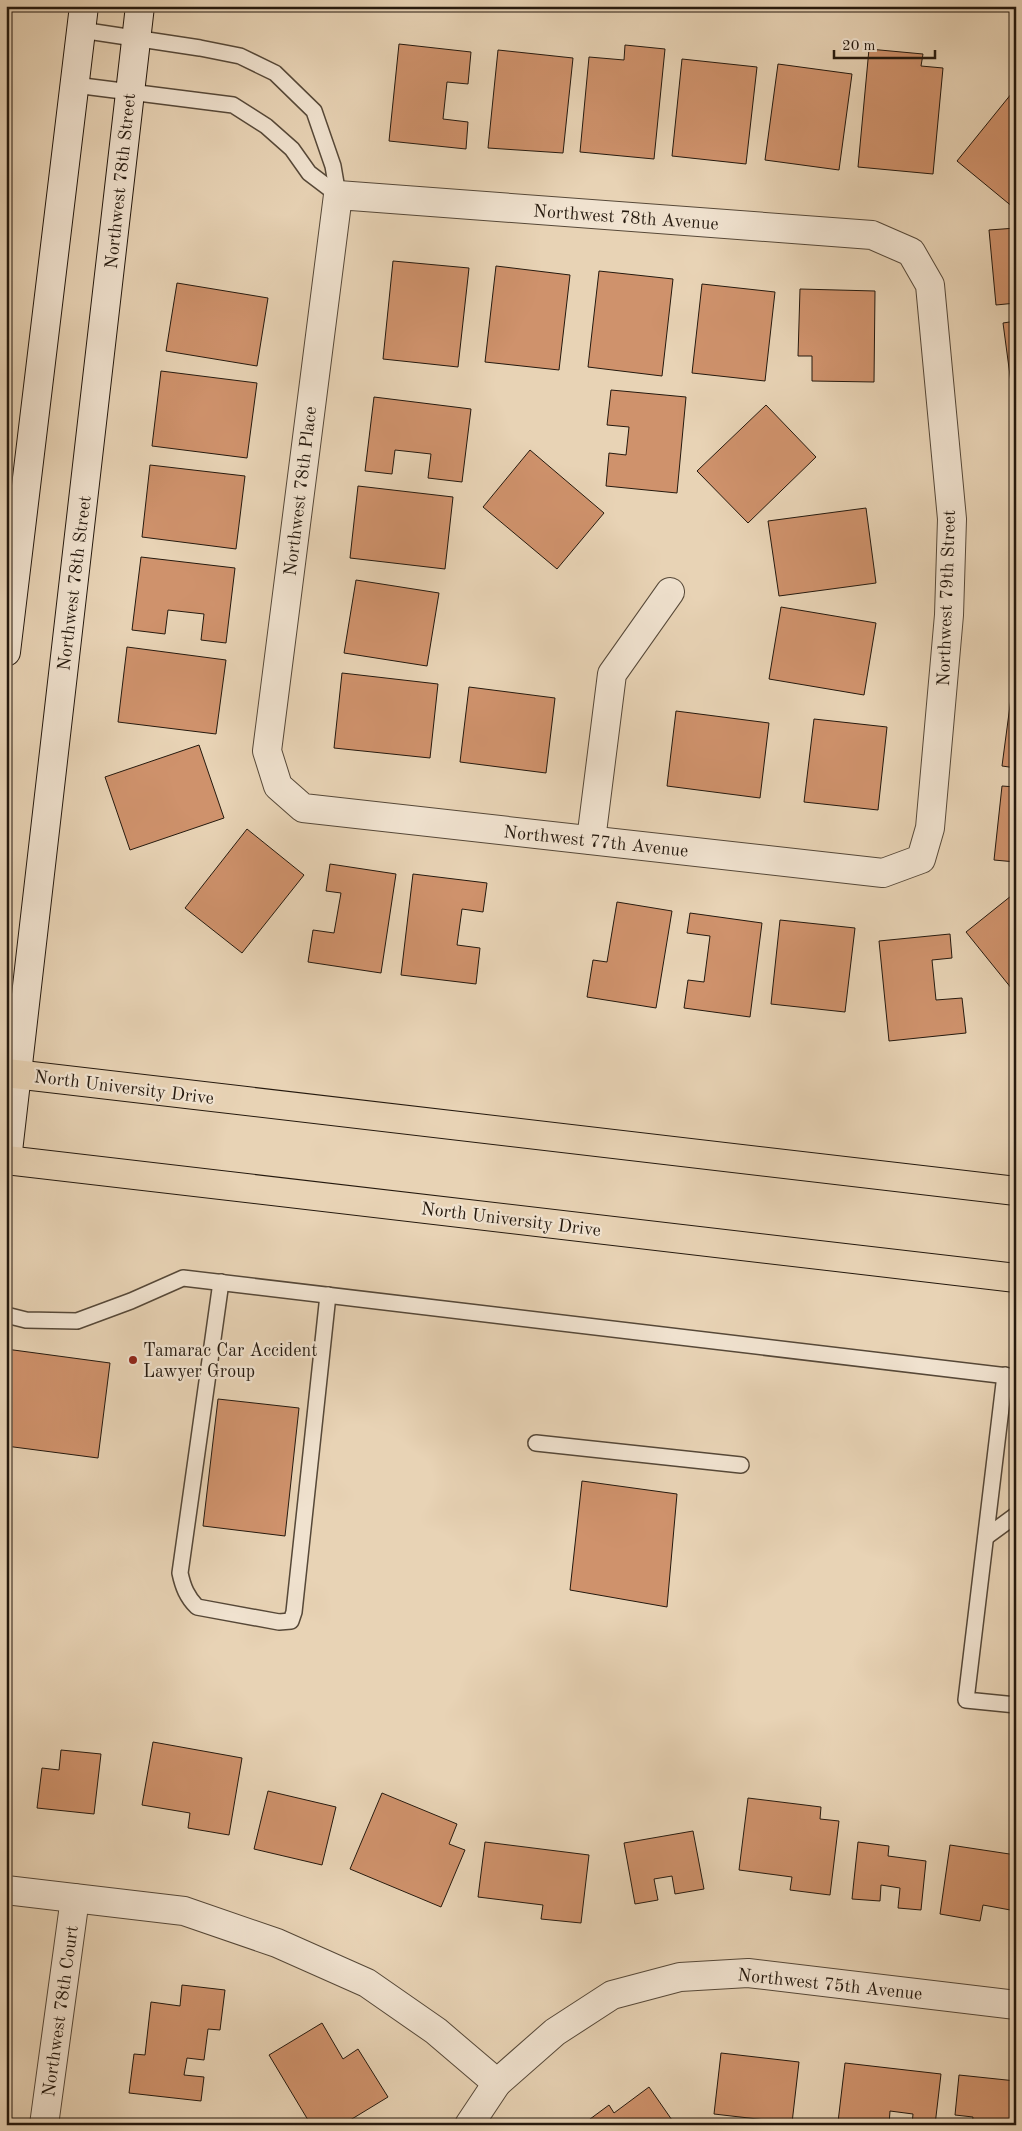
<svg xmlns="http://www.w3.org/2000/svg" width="1022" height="2131" font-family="'Old Standard TT',serif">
	<rect width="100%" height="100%" fill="#e8d3b5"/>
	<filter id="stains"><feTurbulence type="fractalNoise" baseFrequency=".004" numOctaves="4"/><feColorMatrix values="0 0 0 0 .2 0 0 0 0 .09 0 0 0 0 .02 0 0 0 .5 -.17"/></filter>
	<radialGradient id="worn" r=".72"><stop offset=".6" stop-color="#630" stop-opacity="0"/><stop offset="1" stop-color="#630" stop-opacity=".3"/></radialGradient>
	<g fill="#cf926c" stroke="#25190e">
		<polygon points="399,44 471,52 468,84 447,82 443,119 468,122 466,149 389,141"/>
		<polygon points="625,45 665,49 654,159 580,152 589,57 624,60"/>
		<polygon points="869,49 923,54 921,66 943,68 933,174 858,167"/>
		<polygon points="498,50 573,58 563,153 488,148"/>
		<polygon points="682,59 757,67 746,164 672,156"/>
		<polygon points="778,64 852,74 839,170 765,160"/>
		<polygon points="1016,88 1016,206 1014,208 957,161"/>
		<polygon points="1016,228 1016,303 996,305 989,230"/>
		<polygon points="393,261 469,268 458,367 383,359"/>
		<polygon points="496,266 570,275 559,370 485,362"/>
		<polygon points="599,271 673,279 662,376 588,367"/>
		<polygon points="177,283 268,298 257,366 166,351"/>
		<polygon points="702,284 775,292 765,381 692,373"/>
		<polygon points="800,289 875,291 874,382 812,381 812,356 798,356"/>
		<polygon points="1016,321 1016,397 1013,398 1003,323"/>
		<polygon points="161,371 257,383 247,458 152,446"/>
		<polygon points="611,390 686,397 677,493 606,486 609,453 626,455 629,427 607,425"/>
		<polygon points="374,397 471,409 462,482 428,478 431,454 395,450 392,474 365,471"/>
		<polygon points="766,405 816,457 748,523 697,471"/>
		<polygon points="1012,417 1016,417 1016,466"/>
		<polygon points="530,450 604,513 557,569 483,507"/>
		<polygon points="150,465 245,476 236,549 142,537"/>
		<polygon points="358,486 453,497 445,569 350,558"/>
		<polygon points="866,508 876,583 779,596 768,521"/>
		<polygon points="141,557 235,568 226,643 201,640 204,614 168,610 165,634 132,630"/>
		<polygon points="356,580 439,593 427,666 344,653"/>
		<polygon points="781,607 876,623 864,695 769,679"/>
		<polygon points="127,647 226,660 216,734 118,722"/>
		<polygon points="342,673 438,684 430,758 334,748"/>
		<polygon points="469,687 555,698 546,773 460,762"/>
		<polygon points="1011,698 1016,698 1016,768 1002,766"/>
		<polygon points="676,711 769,723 760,798 667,786"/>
		<polygon points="814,719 887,727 878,810 804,802"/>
		<polygon points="199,745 224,818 130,850 105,777"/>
		<polygon points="1002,786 1016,787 1016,862 994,860"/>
		<polygon points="247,829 304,875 242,953 185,908"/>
		<polygon points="330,864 396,874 381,973 308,962 313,930 334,933 341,893 326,891"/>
		<polygon points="413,874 487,883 483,912 462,909 457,945 480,948 476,984 401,975"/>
		<polygon points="1016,892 1016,994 966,932"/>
		<polygon points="617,902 672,911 656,1008 587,997 593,960 607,962"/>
		<polygon points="690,913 762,923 750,1017 684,1008 688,980 704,982 710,936 687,933"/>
		<polygon points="780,920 855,928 845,1012 771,1004"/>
		<polygon points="950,934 952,958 932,960 936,1000 962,998 966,1033 889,1041 879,941"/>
		<polygon points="6,1349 110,1363 98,1458 6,1446"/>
		<polygon points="218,1399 299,1408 285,1536 203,1526"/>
		<polygon points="582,1481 677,1494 667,1607 570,1590"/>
		<polygon points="153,1742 242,1758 229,1835 188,1828 190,1813 142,1805"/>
		<polygon points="61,1750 101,1754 94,1814 37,1808 42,1768 59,1770"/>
		<polygon points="268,1791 336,1807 322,1865 254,1849"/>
		<polygon points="382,1793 457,1824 449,1844 465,1850 441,1907 350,1869"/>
		<polygon points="748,1798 821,1807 820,1819 839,1821 830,1895 790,1890 792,1877 739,1870"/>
		<polygon points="693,1831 704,1889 675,1894 672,1876 654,1879 658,1900 635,1904 624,1843"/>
		<polygon points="485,1842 589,1855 581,1923 541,1919 543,1905 478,1897"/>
		<polygon points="858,1842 889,1846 888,1856 926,1861 921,1910 898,1908 900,1888 881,1885 880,1901 852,1899"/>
		<polygon points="950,1845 1016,1855 1016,1911 983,1905 980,1921 940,1914"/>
		<polygon points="182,1985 225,1990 220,2030 208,2029 204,2060 187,2058 184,2075 204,2077 201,2101 129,2093 134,2054 145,2055 151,2002 180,2006"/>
		<polygon points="322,2023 343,2059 358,2049 388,2097 342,2125 311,2125 269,2055"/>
		<polygon points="721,2053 799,2062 792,2123 714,2114"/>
		<polygon points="845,2063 941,2074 935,2125 912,2125 913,2114 890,2111 889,2125 864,2125 838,2122"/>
		<polygon points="959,2075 1016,2081 1016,2125 972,2125 973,2117 955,2115"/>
		<polygon points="649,2087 672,2120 665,2125 588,2125 586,2122 609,2105 614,2113"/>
	</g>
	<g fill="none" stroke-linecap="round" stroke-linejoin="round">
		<g stroke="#564838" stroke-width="18">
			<g id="lane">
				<polyline points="81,30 200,48 240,56 275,73 314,111 333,166 338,195"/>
				<polyline points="75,85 233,105 266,126 292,149 309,173 338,195"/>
				<path d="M221 1282 180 1573C183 1587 187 1597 197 1607L279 1622 291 1621 294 1612 328 1295"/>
				<polyline points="6,1315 26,1320 77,1321 131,1301 183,1278 1016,1377"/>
				<polyline points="1005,1375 966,1700 1016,1705"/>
				<polyline points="536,1443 741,1465"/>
				<polyline points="986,1537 1016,1515"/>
			</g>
		</g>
		<g stroke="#564838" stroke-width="30">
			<g id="street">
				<polygon points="338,195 872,235 911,252 930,285 952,519 949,615 930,828 921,859 883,873 303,808 278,786 267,751"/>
				<polyline points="591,840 612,674 670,592"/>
				<polyline points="6,1890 184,1911 277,1943 367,1983 436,2031 497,2083 555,2032 612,1995 680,1977 748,1973 1016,2005"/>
				<polyline points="44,2125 75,1898"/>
				<polyline points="469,2125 497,2083"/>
			</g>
		</g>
		<g stroke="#25190e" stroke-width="30">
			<g id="secondary">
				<polyline points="6,652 84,6"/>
				<polyline points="7,1160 140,6"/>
			</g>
		</g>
		<g stroke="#25190e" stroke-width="30">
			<g id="primary">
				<polyline points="6,1073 1016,1191"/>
				<polyline points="6,1160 1016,1278"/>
			</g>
		</g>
		<use href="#lane" stroke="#f0e2cf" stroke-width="15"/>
		<use href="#street" stroke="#f0e2cf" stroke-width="28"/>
		<use href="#secondary" stroke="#f0e2cf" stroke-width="28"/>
		<use href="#primary" stroke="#e8d3b5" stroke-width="28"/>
	</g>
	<circle fill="#8f2418" stroke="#f0e2cf" stroke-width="2" cx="133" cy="1360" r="5"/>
	<g text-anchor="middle" stroke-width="4.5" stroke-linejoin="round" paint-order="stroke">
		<g font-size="18" fill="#25190e" stroke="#f0e2cf">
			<text transform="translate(120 181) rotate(-84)" y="6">Northwest 78th Street</text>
			<text transform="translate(626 217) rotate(4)" y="6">Northwest 78th Avenue</text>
			<text transform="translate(300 491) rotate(-83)" y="6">Northwest 78th Place</text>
			<text transform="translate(74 583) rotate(-83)" y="6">Northwest 78th Street</text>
			<text transform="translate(946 598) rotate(-88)" y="6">Northwest 79th Street</text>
			<text transform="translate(596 841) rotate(6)" y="6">Northwest 77th Avenue</text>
			<text transform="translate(124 1087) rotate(7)" y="6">North University Drive</text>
			<text transform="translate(511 1219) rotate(7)" y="6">North University Drive</text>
			<text transform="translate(830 1984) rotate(6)" y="6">Northwest 75th Avenue</text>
			<text transform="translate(60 2011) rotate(-82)" y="6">Northwest 78th Court</text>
		</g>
		<g font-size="18" fill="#25190e" stroke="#f0e2cf" text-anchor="start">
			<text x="143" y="1356">Tamarac Car Accident<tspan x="143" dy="21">Lawyer Group</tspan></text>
		</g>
	</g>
	<rect width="1022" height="2131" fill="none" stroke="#e8d3b5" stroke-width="25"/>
	<rect x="8" y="8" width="1007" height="2116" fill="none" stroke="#25190e" stroke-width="2.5"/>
	<rect x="12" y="12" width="997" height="2106" fill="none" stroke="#25190e"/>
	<path d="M834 50v8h101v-8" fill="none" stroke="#25190e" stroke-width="2.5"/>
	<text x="842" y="50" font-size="15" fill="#25190e" stroke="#f0e2cf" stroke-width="4" paint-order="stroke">20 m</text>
	<rect width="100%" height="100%" filter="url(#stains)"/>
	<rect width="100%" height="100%" fill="url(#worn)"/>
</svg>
